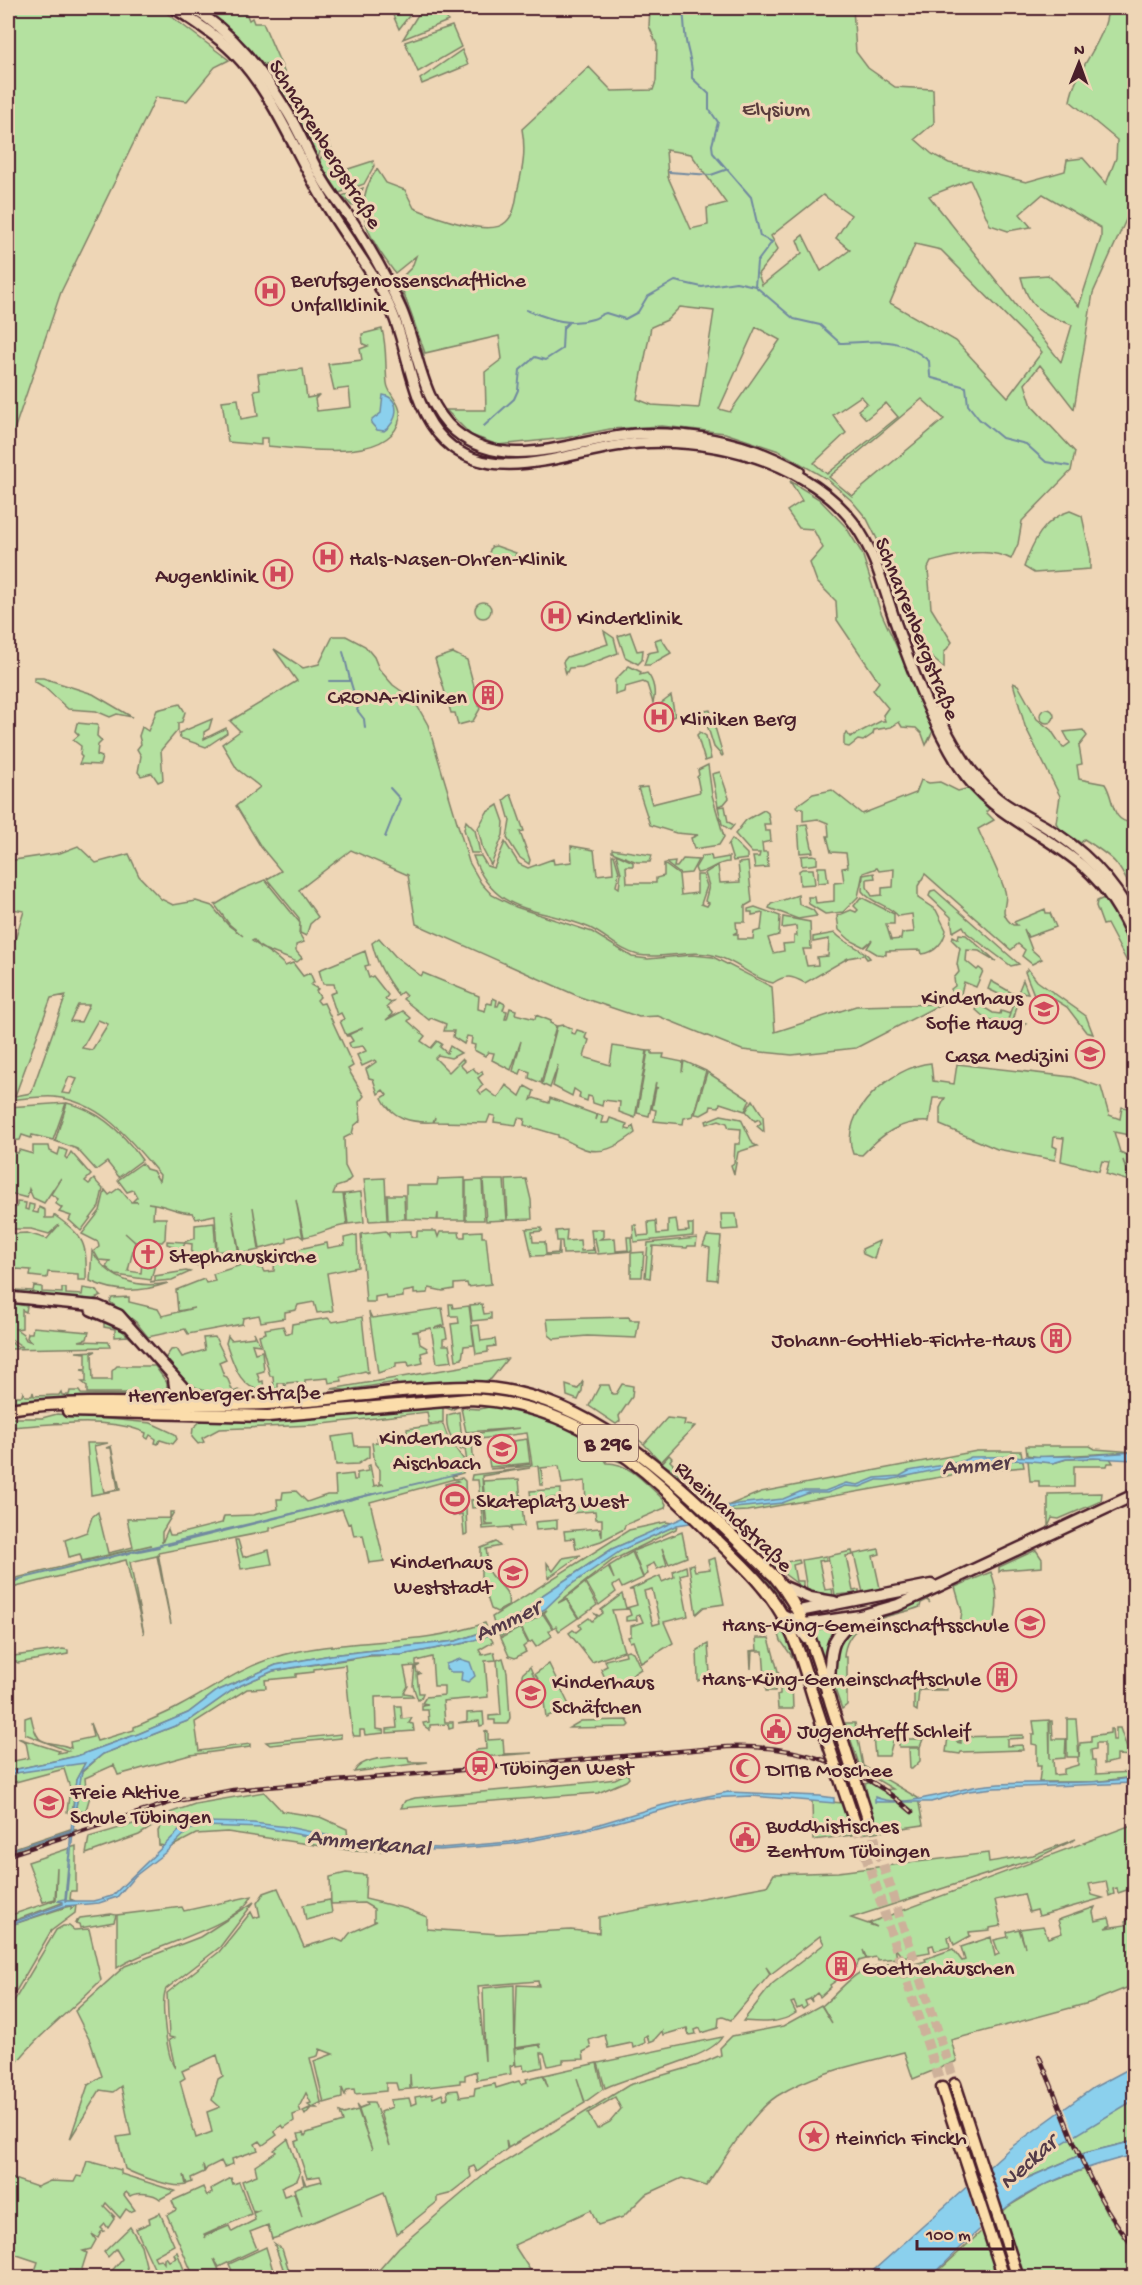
<svg xmlns="http://www.w3.org/2000/svg" width="1142" height="2285" font-family="'Gochi Hand',sans-serif">
	<rect width="100%" height="100%" fill="#eed6b6"/>
	<filter id="ink" filterUnits="userSpaceOnUse"><feTurbulence type="fractalNoise" baseFrequency=".0167" numOctaves="2"/><feDisplacementMap in="SourceGraphic" scale="12" xChannelSelector="R" yChannelSelector="G"/><feConvolveMatrix kernelMatrix="1 2 1 2 8 2 1 2 1" color-interpolation-filters="sRGB"/></filter>
	<g filter="url(#ink)">
		<g fill="#b4e1a0" stroke="#7f8066" stroke-width="1.5" fill-rule="evenodd">
			<polygon points="8,8 160,8 229,60 215,67 187,101 156,97 61,292 8,448"/>
			<path d="M199 8H244L249 20 252 18 254 23H263L292 90 297 91 294 95 314 143 319 141 321 148 318 158C309 146 269 78 271 67L265 64 274 89 250 49 233 32Z"/>
			<polygon points="390,8 415,8 399,29"/>
			<polygon points="422,8 443,8 448,21 403,39"/>
			<path d="M650 8H853L856 52 868 68 895 87 933 89 934 123 915 139 932 154 949 163 1026 182 1065 171 1067 160 1083 158 1106 184 1116 158 1117 140 1070 101C1076 67 1106 42 1108 8H1134V189L1129 213 1093 293 1074 409 1040 365 1025 384 1032 406 1075 452 1071 471 1022 521 1018 544 1011 559C986 546 958 555 931 562L928 568 931 608 952 642 944 653V668L917 645 884 553 867 519 852 501 827 479 779 451 725 433 662 426 610 429 565 438 498 445 471 435 446 410H486L485 372 502 359 499 336 425 353 399 280 412 267 416 256 395 273C369 238 349 208 377 169L386 183 405 190 414 208C433 216 490 238 506 222 515 214 516 200 518 188 523 168 526 150 522 129L589 67 612 91 653 90 656 81 657 45 649 26ZM666 150 691 154 726 203 707 208 708 225 691 229 668 177ZM970 180 990 225 1008 231 1031 227 1020 214 1043 194 1101 228V238L1079 306 1048 275 1021 277C1029 310 1043 313 1072 325L1061 362 929 196ZM823 195 851 215 836 238 850 250 821 271 803 235 797 240 802 253 762 285 758 274 778 249 771 236ZM915 244 941 250 1042 352 1008 397 956 341 890 303ZM680 307 714 311 699 408 652 405 637 399 651 327 667 320ZM756 327 780 340 730 412 719 409ZM861 396 867 403 858 410 866 419 886 403 898 417 827 474 814 463 846 433 833 415ZM922 399 944 419 852 496 829 477Z"/>
			<polygon points="452,26 461,47 418,72 405,42"/>
			<polygon points="462,50 468,65 422,84 420,79"/>
			<polygon points="328,141 342,171 373,161 374,166 364,184 339,193 319,162 324,151 323,144"/>
			<polygon points="363,188 358,201 352,206 342,196"/>
			<polygon points="401,290 424,355 420,354"/>
			<path d="M388 294 395 307 443 428C426 423 395 316 388 294Z"/>
			<path d="M382 329C387 348 385 364 387 383 388 395 402 403 400 417 393 464 302 449 268 446V438H261V445L228 442 222 401 238 399 241 419 258 416 254 390 260 389 258 374 303 369 307 398 318 396 315 399 317 411 351 407 349 388 334 390 328 364 362 360 360 349 368 346 363 344 362 334Z"/>
			<polygon points="790,481 819,499 846,527 862,553 880,610 934,729 926,745 922,734 916,728 902,727 899,722 891,727 874,730 873,734 863,741 858,740 849,747 844,746 844,736 847,733 850,737 881,721 885,721 883,715 888,708 873,690 879,682 837,620 836,601 817,582 810,563 823,548 813,529 799,528 787,511 802,501"/>
			<path d="M1070 511 1082 516 1090 553V569L1034 573 1024 567C1032 543 1044 518 1070 511Z"/>
			<polygon points="496,546 516,553 514,560 492,567 489,553 491,547"/>
			<circle cx="483" cy="610" r="8"/>
			<polygon points="604,631 614,638 618,653 582,667 569,668 566,674 563,662 567,657 608,644"/>
			<polygon points="630,632 637,651 643,650 642,660 638,664 625,657 618,636"/>
			<polygon points="333,636 346,636 365,646 374,657 379,669 393,685 414,700 428,725 469,862 481,883 492,895 516,907 592,932 632,957 648,959 692,955 713,957 772,987 775,1032 856,1006 941,1004 856,1048 792,1055 742,1050 658,1016 639,1017 580,997 416,924 408,875 351,850 299,890 318,917 310,924 306,936 300,933 299,918 267,879 281,871 261,847 236,806 260,787 237,769 222,744 240,731 230,721 297,681 274,649 303,668 319,664"/>
			<polygon points="661,638 671,653 650,665 644,665 648,653 658,651 655,640"/>
			<polygon points="453,653 467,660 480,709 473,721 458,725 455,713 451,713 435,659"/>
			<path d="M629 666 641 672 640 675 647 673C654 681 656 693 653 703L647 684 643 682 625 687 624 692 615 695V680Z"/>
			<polygon points="34,678 43,678 93,694 132,717 117,714 110,717 96,711 68,709 44,687 34,681"/>
			<path d="M1013 683 1018 685 1037 719 1051 730 1063 748 1070 743 1064 732 1083 730 1087 736 1079 746 1082 764 1077 765 1079 779 1105 784C1115 800 1110 821 1132 823L1134 827V896C1119 862 1115 859 1084 839L1081 843 1060 829 1056 823 1060 796 1025 726Z"/>
			<polygon points="671,696 675,716 666,719 668,714 666,709 659,708 659,705"/>
			<polygon points="180,704 185,712 182,722 178,723 178,730 161,750 163,780 158,782 152,773 141,776 138,772 141,756 137,749 141,744 139,736 142,727 148,731 157,710"/>
			<circle cx="1047" cy="716" r="7"/>
			<polygon points="710,710 723,755 722,756 714,747 704,715 705,711"/>
			<polygon points="212,719 209,729 204,732 204,739 226,728 227,733 206,747 180,738 179,733"/>
			<polygon points="77,723 98,725 97,736 102,741 98,745 97,755 102,757 100,765 79,764 82,757 80,755 81,746 73,740 79,735 75,731"/>
			<polygon points="700,732 706,736 711,759 705,761 697,735"/>
			<polygon points="708,765 712,795 724,837 719,845 694,849 691,838 698,835 676,833 650,825 638,788 647,787 652,804 700,792 697,777 699,775 698,770"/>
			<polygon points="720,772 729,798 724,804 718,806 712,774"/>
			<path d="M921 780 929 783 940 782 958 791 969 788 989 809 986 812 994 820 978 829C987 850 998 870 1005 891 1009 906 996 911 1013 925H1017L1014 922 1045 909 1046 913H1050L1056 927 1028 937 1024 929 1032 950 1042 959 1032 964 1022 956 1025 950 1018 944 1011 950 925 874 918 886V898L936 910 946 930C944 942 935 953 922 954L921 950 886 951V955L877 954 867 948 872 940 864 947 850 940 839 930 837 916 851 910 856 912 858 910 854 906 861 897 894 914V924H886L891 940 901 939 902 933 914 932 912 914 898 916C888 904 872 904 862 891L863 875 874 873 875 878 867 879V887L872 896 882 895V888L893 887 894 869 879 871 877 868 863 873 858 897 843 912 825 914 809 904 808 897H815L816 903 834 901V883L844 882 842 868 848 867 846 853 831 852 827 836H829L828 823 818 819 803 821V808H797L796 806 813 794 832 790 862 814 916 793Z"/>
			<polygon points="511,794 524,831 520,832 530,860 529,864 519,857 507,838 510,821 504,800"/>
			<polygon points="498,805 504,822 503,835 491,865 483,850 478,828 487,812"/>
			<polygon points="725,806 728,822 734,825 730,830 722,824 718,807"/>
			<polygon points="764,810 768,813 770,824 764,824 765,831 770,831 771,841 762,843 763,852 767,852 768,867 755,868 753,857 759,857 760,853 752,853 735,834 746,820"/>
			<polygon points="466,821 475,830 480,853 471,853 464,829"/>
			<polygon points="807,824 813,852 800,853 798,825"/>
			<polygon points="732,839 747,854 747,859 733,861 728,845"/>
			<path d="M505 842 519 864 528 868 553 859 554 864 572 862 571 846 594 850 597 875 613 873 612 855H614L619 872 616 886 619 888 621 873 616 854 633 862V866H626L627 883H656V878L664 876V864L679 875 681 895 697 893V875H703L707 886 701 904 707 906 709 903 705 901 709 886 705 873 718 865 720 883 740 882 738 863 748 862 752 902 745 906V922H736L737 932 733 934H738V939H753L754 932 761 930 763 913 752 915V912H748V909L755 907 780 916 779 935 768 938 773 953 784 951 783 944 794 943V936H797L796 926 782 928 783 917 810 922 811 949H803L807 966 818 965 817 957 828 956 829 939 813 942V937L835 933C846 945 863 948 870 958L867 959 864 955 848 958 805 983C792 976 786 974 773 983 752 979 737 961 716 956 690 948 664 960 638 955 620 951 607 936 590 928 538 906 495 917 473 856H481L487 866 494 868Z"/>
			<path d="M78 846 96 863 129 854 139 876 161 899 173 905 196 901 212 906 228 925 243 936 229 924 215 905 240 890 265 880 300 923 299 933 304 942 296 945V951L302 958 297 962 261 948 254 940 252 941C262 949 278 956 285 966L293 963 303 976 310 973 314 982 311 985 318 989 316 991 320 997 317 1000 320 1004 324 1003 353 1066 348 1069 364 1096 359 1102 361 1120 354 1126 352 1134 344 1138 345 1166 351 1178 345 1184 336 1187 333 1194H343L347 1225C330 1227 322 1234 304 1237L296 1200 303 1238 299 1235 287 1238V1242L260 1249 253 1207 259 1250 240 1254 232 1211 239 1255 230 1257 227 1250 217 1252 215 1215 196 1219 193 1213C176 1213 165 1204 148 1203L154 1204 153 1218H166L165 1239 162 1242H135L125 1233 135 1242 128 1271 141 1273 142 1262 156 1260 151 1280 116 1275 106 1267 110 1261 99 1260 94 1251 99 1247 98 1242 82 1234 100 1211 105 1190 109 1195 119 1188 131 1202H138L133 1201 137 1197 133 1190 127 1192 118 1180 142 1163 146 1169 153 1171 159 1181 160 1175C130 1140 103 1102 54 1097 39 1096 23 1099 8 1100V934L14 943 24 911 13 909 8 928 11 908H8V861L60 853ZM66 995 31 1093 15 1096 51 998ZM78 1005H89L81 1022 70 1021ZM98 1020 108 1024 92 1050 82 1048ZM69 1077 77 1079 70 1094 62 1093Z"/>
			<polygon points="612,849 652,855 650,862 637,862 612,852"/>
			<path d="M711 855 712 860 729 857V862C716 862 710 872 697 873L695 868 702 856Z"/>
			<polygon points="813,855 817,856 817,864 802,866 801,856"/>
			<polygon points="683,859 698,860 691,873 680,874 666,863 675,862 674,867 677,867"/>
			<polygon points="818,867 826,867 828,882 818,883"/>
			<polygon points="802,869 813,869 815,884 800,885 799,871"/>
			<polygon points="935,890 1019,964 1011,966 967,933 963,926 953,932 951,917 929,896 931,891"/>
			<polygon points="798,895 799,904 813,910 817,916 798,919 769,908 771,904"/>
			<polygon points="1107,897 1134,949 1134,975 1107,924 1103,925 1096,906 1097,901"/>
			<polygon points="959,934 966,935 996,961 979,951 967,950 966,961 977,970 979,968 983,971 976,987 964,982 960,997 948,1003 952,995 951,989 955,986 954,978 959,972 957,964 960,948 952,940 953,936 958,939"/>
			<path d="M379 938 395 956 421 976 423 973 479 996 478 1009 485 1011 487 1003 492 1004 493 998 497 1000 496 1006H498L500 1001 505 1004 503 1010 507 1011 505 1019H507L510 1008 516 1010 515 1014 535 1019 536 1015 551 1021 550 1023 556 1026 541 1083 529 1078 530 1072 522 1069 520 1074 513 1071 521 1041 511 1070 492 1060 494 1053 488 1052 485 1056 474 1050 475 1045 471 1044 472 1037 467 1036 464 1044 453 1037 454 1031H444L446 1024 431 1018 429 1020 403 999 406 996 402 992 398 995C385 977 377 964 372 943Z"/>
			<path d="M365 951 369 965 365 966 369 978 373 976 388 995 385 999 389 1002 393 1001 387 1007 393 1014 386 1020 403 1011 411 1018 408 1021 425 1036 421 1041 431 1048 437 1041 442 1044 440 1047 447 1053 450 1046 461 1053 451 1058 438 1055 435 1058 449 1072 462 1059 464 1061 460 1065 467 1072 473 1068 478 1074 482 1071 483 1074 478 1078 483 1085 478 1090 481 1094 487 1090 498 1098 506 1085 520 1096 525 1086 534 1091 531 1100 534 1098 549 1103 550 1098 597 1115 596 1120 598 1114 603 1116 601 1123H608L610 1118 627 1124 626 1129 630 1130 633 1126 635 1133C618 1146 601 1157 580 1147 573 1144 565 1139 558 1137V1135L524 1125 525 1119 518 1118 516 1125 494 1122 495 1116 490 1115 487 1123 434 1122 435 1117 433 1122C412 1123 392 1119 382 1098L387 1095 383 1090 378 1094 373 1079 369 1078 366 1069 376 1062 375 1060 362 1066 357 1055 366 1051 363 1046 351 1048 349 1043 353 1041 350 1036H346L363 1028 346 1035 340 1021 344 1019 341 1013 337 1015 330 994 336 992 334 984H323L319 970Z"/>
			<polygon points="1028,969 1037,981 1086,1016 1093,1034 1086,1032 1067,1007 1054,999 1052,1002 1046,994 1035,997 1025,972"/>
			<polygon points="1023,980 1028,993 1021,992 1013,1021 1026,1024 1023,1028 1005,1025"/>
			<polygon points="991,981 1014,994 1012,1005 1005,1003 1003,996 988,989"/>
			<path d="M979 1001 984 1004 983 1007 993 1013 1000 1014 1001 1011 1010 1014 1007 1022C995 1026 984 1018 976 1010Z"/>
			<polygon points="564,1025 572,1029 571,1033 575,1034 577,1030 587,1033 585,1038 589,1040 584,1057 610,1065 613,1046 647,1051 635,1118 619,1112 620,1102 603,1100 602,1106 593,1103 592,1097 588,1096 587,1101 579,1098 580,1093 574,1089 572,1096 553,1086 558,1065 550,1088 542,1084 557,1026"/>
			<polygon points="648,1051 652,1051 652,1054 664,1054 663,1058 683,1062 682,1072 684,1061 706,1071 693,1116 684,1118 683,1124 654,1121 656,1110 652,1109 656,1088 658,1088 655,1087 656,1082 649,1116 637,1113"/>
			<path d="M931 1063 933 1081 954 1084 957 1064 1072 1077 1101 1087 1109 1115 1120 1119 1122 1107 1129 1108V1113L1134 1115V1136L1114 1132 1120 1152 1134 1158V1179L1129 1176 1123 1160 1129 1181 1106 1174 1109 1162 1102 1161 1099 1171 1061 1161 1064 1138 1054 1137 1053 1146 1057 1148 1055 1160 997 1149 940 1125V1108L945 1098H933L929 1122C900 1120 881 1135 862 1155L853 1154C837 1112 894 1066 931 1063Z"/>
			<polygon points="707,1072 750,1100 745,1111 720,1103 719,1107 711,1106 710,1110 701,1115 695,1114"/>
			<polygon points="753,1100 763,1116 764,1132 757,1126 761,1123 759,1119 755,1121 746,1111"/>
			<polygon points="66,1103 53,1140 32,1135 31,1138 22,1135 20,1140 8,1141 8,1107"/>
			<path d="M67 1103C99 1110 124 1134 142 1160L119 1177 107 1162 96 1170 77 1149 55 1141Z"/>
			<polygon points="721,1115 741,1119 753,1144 757,1146 738,1152 734,1174 731,1165 734,1163 735,1144 740,1144 741,1129 729,1128 727,1123 719,1120 707,1124 706,1121"/>
			<polygon points="33,1146 49,1146 50,1151 58,1155 60,1148 67,1151 65,1157 67,1159 71,1152 91,1175 85,1181 89,1184 94,1179 103,1189 99,1207 81,1231 69,1220 71,1216 59,1212 62,1208 55,1203 58,1199 51,1194 61,1178 44,1203 33,1198 29,1189 27,1198 8,1193 9,1151 18,1153 19,1150 33,1154"/>
			<polygon points="385,1178 387,1220 369,1221 364,1179"/>
			<polygon points="465,1178 465,1220 438,1220 438,1213 437,1220 406,1219 406,1185 437,1185 438,1179"/>
			<polygon points="526,1179 531,1200 532,1219 508,1220 506,1180"/>
			<polygon points="482,1180 484,1220 466,1220 466,1181"/>
			<polygon points="483,1180 504,1180 507,1220 486,1221"/>
			<polygon points="361,1192 364,1222 348,1224 344,1194"/>
			<polygon points="387,1195 404,1195 405,1219 388,1220"/>
			<path d="M17 1202 26 1203 25 1209 28 1210 29 1204 34 1205 33 1212 38 1213 39 1207 45 1210V1218H53L54 1215C85 1237 87 1243 86 1280H78V1274L48 1272 47 1278 30 1276 31 1270 16 1269 15 1275 8 1274V1234L27 1233 47 1239 59 1225 49 1234 31 1229H8V1207H17Z"/>
			<polygon points="721,1214 736,1214 738,1229 722,1230"/>
			<polygon points="676,1219 678,1232 689,1231 688,1224 693,1224 693,1236 634,1242 633,1225 636,1225 638,1236 649,1235 648,1222 656,1221 657,1234 668,1233 668,1220"/>
			<polygon points="214,1223 216,1252 210,1253 207,1263 199,1266 191,1264 192,1244 185,1243 180,1254 175,1252 173,1246 167,1244 167,1241 184,1242 195,1238 195,1225"/>
			<polygon points="542,1228 542,1231 532,1232 533,1242 545,1242 546,1254 558,1253 559,1242 559,1255 532,1256 526,1229"/>
			<polygon points="591,1229 603,1229 603,1237 600,1239 615,1238 616,1251 628,1250 627,1237 631,1237 632,1251 598,1254 595,1238 592,1239 595,1253 563,1254 562,1241 557,1241 556,1231 567,1230 566,1241 580,1240 581,1251 593,1250"/>
			<polygon points="386,1231 389,1236 389,1232 411,1231 411,1237 417,1237 417,1231 436,1231 438,1237 440,1232 459,1232 460,1237 465,1237 465,1232 482,1231 482,1237 486,1237 491,1284 468,1287 467,1283 454,1284 454,1289 443,1291 429,1288 428,1293 414,1294 414,1290 403,1292 403,1297 387,1299 386,1295 375,1297 375,1302 366,1302 361,1234"/>
			<polygon points="357,1235 358,1267 327,1273 333,1311 317,1313 314,1302 298,1305 296,1310 285,1312 285,1318 261,1322 259,1315 243,1318 242,1324 188,1334 185,1329 148,1337 136,1322 110,1302 112,1298 129,1297 129,1302 158,1309 162,1316 194,1308 178,1311 176,1290 204,1279 206,1283 215,1281 213,1274 257,1260 258,1268 262,1268 264,1272 274,1271 275,1256 291,1251 294,1253 294,1250 327,1243 328,1248 345,1245 344,1238"/>
			<polygon points="707,1236 721,1237 717,1280 708,1279 710,1248 703,1246"/>
			<polygon points="697,1238 696,1246 688,1246 687,1248 653,1246 650,1278 645,1277 648,1243"/>
			<polygon points="879,1241 874,1259 863,1254 862,1249"/>
			<path d="M92 1251C108 1279 136 1289 168 1283 142 1292 118 1294 90 1281Z"/>
			<polygon points="644,1252 642,1277 631,1277 631,1253"/>
			<polygon points="186,1271 190,1272 172,1280 150,1282 155,1281 155,1276"/>
			<polygon points="8,1284 13,1284 14,1290 33,1291 34,1286 42,1287 42,1292 62,1293 62,1288 66,1288 66,1294 82,1295 83,1288 95,1290 101,1296 88,1302 8,1296"/>
			<polygon points="8,1303 10,1308 13,1308 15,1304 27,1306 26,1312 22,1310 22,1328 16,1329 23,1334 26,1340 32,1342 27,1338 28,1333 32,1333 33,1327 89,1332 87,1339 79,1341 109,1342 110,1347 8,1349 8,1339 15,1346 23,1347 8,1337"/>
			<polygon points="449,1304 452,1304 453,1308 469,1306 474,1345 464,1346 462,1359 456,1360 451,1324 459,1323 458,1316 450,1316"/>
			<polygon points="482,1304 484,1314 491,1313 491,1319 472,1321 470,1305"/>
			<polygon points="442,1308 445,1325 434,1328 445,1327 447,1338 443,1339 443,1345 449,1345 452,1361 437,1363 431,1328 412,1332 418,1332 420,1344 427,1348 428,1351 421,1353 423,1363 409,1366 408,1362 396,1363 396,1367 378,1373 369,1312 372,1318"/>
			<polygon points="89,1312 118,1327 137,1344 128,1336 115,1337 115,1329 104,1327 104,1321 94,1319"/>
			<polygon points="362,1317 368,1373 365,1371 341,1377 342,1381 329,1383 328,1378 305,1380 305,1386 299,1386 297,1382 287,1383 285,1388 284,1383 278,1383 278,1389 274,1389 273,1376 270,1376 259,1335 266,1333 265,1329 283,1326 286,1334 291,1332 292,1324 328,1318 332,1322"/>
			<polygon points="629,1317 630,1320 639,1320 636,1338 587,1336 554,1339 549,1335 547,1319"/>
			<polygon points="479,1325 481,1341 495,1339 496,1346 488,1347 488,1352 476,1354 472,1326"/>
			<path d="M254 1332 260 1345 252 1344 255 1353 262 1351 264 1371 257 1373 260 1382 263 1381 264 1390C240 1391 233 1362 226 1343L228 1336 231 1340 254 1337Z"/>
			<path d="M215 1337 226 1359 219 1362 224 1376 227 1377 233 1392 238 1390 244 1394C211 1398 182 1388 166 1357L171 1350 177 1349 182 1357 205 1350 203 1338Z"/>
			<polygon points="96,1351 92,1353 93,1380 112,1380 112,1371 117,1366 155,1366 167,1383 167,1394 161,1397 144,1393 87,1393 87,1386 82,1382 86,1382 86,1371 81,1370 86,1369 86,1353 76,1352"/>
			<polygon points="507,1359 491,1379 480,1383 398,1386 396,1382 346,1390 331,1389"/>
			<polygon points="583,1381 582,1391 578,1400 567,1396 566,1385 578,1389"/>
			<polygon points="622,1384 633,1386 632,1397 619,1416 620,1421 616,1424 589,1406 600,1385 609,1385 612,1394 616,1394"/>
			<path d="M459 1390 486 1393C454 1392 421 1392 388 1397 346 1404 302 1413 259 1411Z"/>
			<polygon points="70,1391 79,1391 81,1394 145,1395 152,1399 8,1405 8,1397 13,1396 14,1392 15,1396 22,1396 23,1392 25,1396 32,1396 33,1392 34,1396 59,1395 61,1392 62,1395 69,1395"/>
			<polygon points="328,1392 342,1395 226,1400 211,1399 200,1394 241,1398"/>
			<polygon points="436,1404 459,1406 452,1410 443,1407 443,1422 429,1424 427,1412 314,1425 219,1429 202,1438 204,1442 198,1444 192,1437 193,1428 202,1420 241,1421"/>
			<path d="M497 1405 577 1428 628 1465 615 1460H605L607 1463C630 1463 646 1484 663 1499L666 1504 665 1508 625 1525 624 1529 601 1541 576 1549 574 1538 565 1539 564 1531 600 1528 602 1537V1519H596L595 1511 571 1513 570 1506 586 1505 585 1481 562 1484 559 1466 541 1468 543 1485H540L538 1466 490 1469 532 1464 527 1433 472 1440 474 1470 468 1469 463 1435 520 1428 466 1432 461 1408 480 1409Z"/>
			<path d="M459 1412 463 1449 461 1450C452 1439 445 1430 447 1415Z"/>
			<path d="M57 1414 151 1423 175 1434 177 1439 173 1444 160 1440 158 1444 155 1443 156 1439 150 1435 148 1439 145 1437 146 1433C111 1416 47 1425 8 1427V1418H42Z"/>
			<polygon points="667,1418 685,1420 684,1425 695,1426 661,1462 644,1444 622,1428 627,1426 625,1429 644,1444"/>
			<polygon points="443,1424 448,1438 464,1460 463,1473 452,1476 454,1479 462,1478 465,1481 467,1534 464,1535 462,1514 453,1516 445,1484 458,1481 454,1479 370,1502 384,1561 369,1563 363,1535 354,1536 351,1523 348,1524 342,1509 270,1528 270,1531 158,1553 171,1624 157,1556 130,1562 144,1634 126,1560 8,1589 8,1580 151,1545 82,1561 80,1554 69,1557 65,1540 87,1532 92,1517 98,1512 108,1553 133,1547 127,1519 170,1518 170,1512 174,1512 162,1532 162,1543 168,1529 170,1535 174,1535 222,1523 224,1516 253,1515 278,1509 277,1499 282,1499 283,1492 296,1491 307,1502 327,1495 336,1495 335,1476 353,1474 354,1480 357,1480 357,1473 368,1471 367,1466 370,1465 374,1486 384,1484 380,1484 380,1470 375,1464 372,1443 378,1442 377,1437 407,1433 407,1429"/>
			<polygon points="353,1434 355,1446 369,1446 369,1457 358,1464 336,1465 332,1437"/>
			<polygon points="527,1439 530,1463 490,1467 488,1456 514,1452 513,1441"/>
			<polygon points="87,1443 108,1443 94,1446 104,1492 118,1489 111,1448 106,1448 111,1446 120,1490 91,1495"/>
			<polygon points="1026,1446 1090,1446 1095,1449 1134,1452 1039,1457 1027,1455"/>
			<polygon points="977,1451 1021,1451 1024,1467 969,1472 748,1511 725,1512 722,1508 761,1492"/>
			<polygon points="669,1455 672,1458 670,1461 681,1472 684,1470 688,1473 683,1477 662,1463"/>
			<polygon points="1110,1458 1113,1463 1108,1463 1107,1466 1074,1466 1074,1487 1039,1487 1039,1481 1030,1481 1028,1460 1053,1463 1067,1459"/>
			<polygon points="530,1468 482,1476 485,1526 494,1525 487,1525 485,1507 522,1504 524,1526 511,1527 511,1530 509,1527 483,1529 481,1507 472,1508 471,1500 480,1499 478,1480 471,1480 472,1475"/>
			<polygon points="519,1479 521,1501 485,1504 483,1481"/>
			<polygon points="561,1489 561,1497 531,1500 530,1491"/>
			<polygon points="1102,1493 1101,1501 1059,1519 1052,1518 1048,1527 1048,1494"/>
			<polygon points="557,1520 557,1528 536,1530 535,1522"/>
			<polygon points="709,1520 759,1567 787,1599 784,1601 751,1561 704,1521"/>
			<polygon points="666,1522 673,1523 612,1549 541,1596 527,1612 495,1627 492,1617 629,1530"/>
			<polygon points="677,1525 676,1529 613,1560 558,1603 566,1599 578,1618 559,1631 556,1626 553,1628 544,1613 547,1610 500,1637 498,1631 546,1607 569,1586 619,1551"/>
			<polygon points="682,1532 687,1557 669,1564 662,1548 667,1565 657,1569 654,1563 646,1567 648,1574 643,1577 633,1551"/>
			<polygon points="235,1540 238,1540 243,1557 269,1550 272,1564 241,1569"/>
			<path d="M496 1542 500 1546 486 1549C488 1557 486 1566 490 1574 498 1586 511 1588 508 1606L497 1612 491 1609 481 1578V1548Z"/>
			<polygon points="879,1549 880,1554 873,1556 880,1588 887,1589 863,1593 854,1554"/>
			<polygon points="1036,1550 1042,1559 1042,1567 1002,1570 999,1572 999,1567"/>
			<polygon points="852,1551 853,1555 846,1556 853,1591 859,1590 859,1593 835,1595 828,1556"/>
			<polygon points="632,1552 643,1578 622,1588 619,1582 613,1586 616,1592 599,1605 586,1582 608,1567 614,1579 609,1566"/>
			<polygon points="581,1555 548,1578 547,1563 553,1571 563,1558"/>
			<polygon points="826,1556 826,1560 819,1561 825,1590 832,1589 833,1596 807,1590 802,1560"/>
			<polygon points="715,1558 724,1604 704,1607 696,1614 689,1565 693,1564 695,1571 710,1569 708,1560"/>
			<polygon points="799,1560 800,1563 793,1565 796,1581 803,1581 803,1588 771,1564"/>
			<path d="M686 1566 687 1573 680 1575 688 1616 664 1622 673 1643 641 1663 633 1641 630 1642 628 1637 631 1636V1626L643 1622 640 1615 636 1616 637 1620 626 1621V1617L631 1615 629 1609 612 1610 624 1651 592 1662 569 1633 573 1630 576 1632 581 1628 579 1625 589 1618 592 1621 597 1617 595 1614 599 1616 603 1613 601 1610 622 1594 626 1608 637 1605 633 1590H629L660 1576 662 1582 674 1577 673 1571ZM652 1589 660 1623 653 1625 644 1591Z"/>
			<path d="M991 1572C998 1590 999 1609 992 1628H966L965 1631H959L962 1611 955 1587Z"/>
			<polygon points="585,1583 597,1605 579,1618 566,1598"/>
			<path d="M926 1598 930 1603 927 1600 921 1603 920 1607C891 1618 846 1617 844 1657H847V1705L842 1709 833 1684 831 1661 844 1630 858 1622Z"/>
			<polygon points="543,1614 552,1628 549,1631 552,1636 536,1647 532,1641 529,1643 521,1627"/>
			<path d="M485 1623 488 1630 456 1641 331 1655 276 1665 217 1691 188 1713 138 1734 77 1756 8 1771V1762L29 1758 26 1742 18 1738 59 1751 58 1753 68 1751 25 1734V1718L31 1716C38 1751 44 1738 71 1748L70 1742 93 1737 90 1723 97 1741 134 1730V1727C150 1720 166 1714 180 1706 211 1690 240 1668 273 1658 342 1636 417 1648 485 1623Z"/>
			<polygon points="840,1623 828,1641 823,1661 811,1628"/>
			<polygon points="520,1628 528,1643 523,1647 526,1652 515,1658 509,1656 501,1638"/>
			<polygon points="778,1631 787,1635 793,1658 781,1641"/>
			<polygon points="486,1635 489,1635 493,1642 479,1650 482,1655 494,1652 496,1660 485,1661 488,1697 443,1701 445,1722 453,1722 453,1728 449,1729 448,1724 430,1725 430,1730 424,1726 423,1723 429,1722 428,1710 422,1710 422,1705 428,1704 422,1703 426,1697 444,1695 444,1686 434,1686 432,1657 416,1661 416,1665 420,1665 416,1667 417,1673 421,1673 417,1675 419,1693 423,1693 421,1698 418,1700 413,1686 415,1666 404,1667 408,1686 404,1693 411,1694 413,1696 375,1697 376,1729 383,1730 384,1733 365,1735 364,1730 360,1730 360,1736 354,1736 352,1731 345,1665 314,1669 314,1672 296,1674 296,1677 265,1680 266,1688 247,1689 195,1722 199,1751 250,1744 250,1747 190,1755 118,1775 114,1765 85,1778 86,1788 91,1793 86,1810 75,1814 81,1773 103,1754 190,1720 237,1687 273,1671 370,1656 401,1655 465,1643"/>
			<polygon points="800,1637 823,1706 820,1706"/>
			<polygon points="756,1638 769,1638 779,1675 780,1680 775,1680 775,1691 766,1691 763,1651 752,1651 751,1669 750,1651 757,1650"/>
			<polygon points="708,1644 710,1674 698,1681 697,1650"/>
			<polygon points="63,1649 68,1650 68,1654 18,1663 13,1660 14,1656"/>
			<polygon points="628,1650 633,1652 641,1669 610,1689 601,1669 607,1666 605,1660 626,1655 625,1651"/>
			<polygon points="503,1658 507,1672 510,1718 507,1724 495,1724 495,1720 489,1720 489,1716 501,1715 497,1660"/>
			<polygon points="549,1664 570,1707 546,1717 542,1686 535,1674"/>
			<polygon points="530,1667 540,1691 523,1692 522,1674"/>
			<polygon points="785,1682 792,1682 793,1709 778,1709 777,1695 780,1694 780,1687 785,1687"/>
			<polygon points="914,1684 920,1684 921,1689 928,1689 929,1684 930,1689 943,1689 946,1684 947,1690 919,1690 917,1711 914,1709"/>
			<polygon points="395,1706 401,1706 402,1719 412,1718 409,1723 413,1724 414,1731 387,1733 387,1729 397,1728"/>
			<polygon points="483,1712 484,1725 480,1726 479,1721 458,1723 467,1721 467,1713"/>
			<polygon points="1067,1719 1076,1719 1079,1757 1080,1743 1091,1742 1091,1736 1110,1733 1110,1729 1112,1729 1113,1740 1116,1740 1116,1728 1120,1728 1128,1751 1132,1750 1134,1756 1117,1755 1117,1761 1104,1764 1104,1743 1096,1743 1096,1749 1091,1750 1092,1760 1095,1760 1096,1774 1133,1772 1133,1777 1093,1782 1039,1782 1041,1766 1037,1766 1037,1745 1032,1744 1032,1735 1035,1735 1033,1721 1049,1720 1050,1759 1050,1721 1052,1721 1053,1739 1066,1739 1065,1758 1053,1759 1054,1775 1064,1774 1064,1769 1078,1765 1078,1757 1067,1757"/>
			<polygon points="627,1720 630,1725 628,1727 569,1728 581,1721"/>
			<polygon points="845,1723 855,1723 863,1766 918,1798 923,1825 861,1834 852,1832 852,1835 813,1840 812,1800 842,1803 852,1828 873,1820 865,1784 868,1783 867,1781 881,1790 893,1789 861,1770"/>
			<polygon points="485,1731 488,1732 488,1740 503,1739 504,1754 533,1753 469,1758 476,1756 476,1750 486,1749"/>
			<polygon points="341,1734 341,1738 270,1745 266,1742"/>
			<polygon points="1023,1735 1023,1738 1007,1739 1007,1746 1022,1745 1023,1750 961,1752 960,1754 946,1752 948,1737 960,1737 960,1741 956,1742 961,1743 961,1737"/>
			<polygon points="873,1737 894,1737 889,1756 875,1756"/>
			<polygon points="899,1739 923,1739 920,1747 899,1747"/>
			<polygon points="909,1748 920,1748 920,1761 912,1769 910,1769"/>
			<path d="M408 1757 409 1762H428L354 1772C362 1756 392 1758 408 1757Z"/>
			<polygon points="80,1761 85,1763 76,1780 72,1814 67,1812 70,1788 64,1769 8,1784 8,1777 15,1773"/>
			<polygon points="627,1773 629,1778 626,1781 598,1793 401,1808 405,1801 415,1798 593,1782 615,1779"/>
			<polygon points="264,1792 282,1811 320,1817 347,1829 348,1840 381,1840 388,1843 386,1851 349,1850 227,1832 196,1834 171,1847 159,1845 158,1831 169,1813 195,1804"/>
			<polygon points="167,1814 166,1818 139,1835 86,1854 89,1837"/>
			<path d="M1134 1824V1878L1131 1880 1133 1888 1118 1893 1117 1888 1113 1889 1114 1894 1109 1896 1106 1881 1089 1884 1092 1895 1103 1898 1039 1916 1037 1910 1029 1912 1024 1894 995 1900 1001 1926 990 1928V1930L969 1932 970 1936 954 1945 951 1936 948 1937 950 1947 935 1951 933 1945 929 1946 930 1952 902 1957 895 1948 897 1958 878 1960 875 1957 867 1959 863 1950 866 1959 859 1961 856 1967 830 1985 831 1987 820 1997 817 1993 811 1998 812 2002 810 1999 805 2001 807 2006 803 2009 801 2007 797 2009 794 2002 791 2003 796 2013C779 2025 756 2022 743 2021L772 1984 824 1944 820 1936 771 1974 766 1967 770 1974 731 2020 723 2017 719 2018 718 2028 702 2033 700 2028 695 2030 696 2034 689 2035 687 2028 663 2035 662 2031 654 2040 649 2042 647 2035 644 2037 645 2043 633 2048 632 2043 608 2048 605 2035 589 2040 591 2048 583 2052 584 2059 563 2060V2063L548 2066 544 2053H541L543 2067 524 2071 523 2065 516 2066 514 2049 539 2045 541 2048 540 2044 515 2048 517 1985 539 1986 538 1981 478 1986 485 2061 483 1988 514 1985 515 2064 510 2066 511 2074 477 2080 476 2071 465 2075V2080H460V2083L411 2089 410 2074V2089L398 2090 396 2083H386V2091L355 2094 354 2089 347 2090 345 2095 342 2088V2098L324 2103 314 2061 333 2054 320 2049 318 2056 310 2058 322 2106 320 2103 314 2106 317 2108H311L305 2115 303 2111 312 2107 308 2104 311 2103 306 2093 299 2107 301 2112 293 2115 294 2121 284 2128 282 2125 274 2131 277 2135 263 2145 260 2141 255 2144 258 2150 232 2159 233 2164 224 2167 221 2161 207 2168 205 2171 203 2165 204 2172 191 2178 192 2182 187 2184 184 2175 186 2185C174 2189 136 2175 125 2169L117 2137 131 2135 121 2086 113 2092 100 2090 70 2139 88 2085 102 2076 90 2041 75 2011 125 1966 200 1937 254 1902 220 1947 166 1989C160 2002 167 2058 175 2068L169 2040 174 2038 169 2037 167 1993 219 1952 251 1912 254 1918 260 1916 257 1903 264 1893 278 1888 304 1947 334 1938 343 1942 350 1933 377 1921H374V1909L364 1903 331 1904 330 1877 346 1873 366 1875 365 1899 407 1909 427 1917V1929L499 1934 571 1930 599 1933V1917L767 1886 774 1874 838 1872 988 1853 989 1862 1033 1855 1076 1839 1034 1859 851 1918 877 1927 869 1923ZM217 2055 223 2076 218 2079 212 2100 220 2107 207 2112 212 2132 196 2138 180 2081 185 2078 182 2071Z"/>
			<polygon points="70,1829 77,1830 8,1853 8,1850"/>
			<polygon points="76,1846 76,1891 71,1891 70,1899 75,1901 67,1901 8,1923 8,1916 56,1900 57,1867 55,1899 43,1902 28,1862"/>
			<path d="M252 1896C236 1928 148 1946 117 1968V1915L182 1907 184 1911Z"/>
			<polygon points="330,1900 332,1913 306,1920 303,1905"/>
			<polygon points="76,1905 75,1913 51,1931 8,2005 8,1926 66,1907 71,1906 71,1909"/>
			<path d="M1095 1907 1093 1912 1095 1921 1109 1918 1111 1925 1105 1928 1126 1925 1125 1921 1134 1916V1985L1089 2003 951 2040 957 2061 913 2079 904 2052C863 2063 814 2072 777 2096 751 2113 724 2160 706 2186L682 2178 645 2195 623 2217 598 2225 591 2210 514 2245 532 2273 525 2277 372 2278 399 2247 485 2174 629 2085 698 2065 721 2055 720 2048 732 2036 783 2026 821 2005 832 2023 822 2006C850 1982 852 1968 893 1963L895 1969 926 1961 925 1959 953 1949 962 1961 965 1960 961 1947 991 1937 995 1956 999 1954 994 1940 1008 1937 1007 1932 1019 1929 1025 1947 1020 1929 1043 1926 1048 1938 1062 1933 1058 1920ZM615 2097 621 2109 610 2122 597 2129 588 2113Z"/>
			<polygon points="111,1914 116,1915 114,1922 80,1928 79,1924 75,1923 80,1918"/>
			<path d="M63 1926H69L74 1930 89 1929 101 1980C70 2012 33 2038 8 2074V2011L56 1930Z"/>
			<path d="M722 2037C709 2060 633 2074 605 2088L598 2063Z"/>
			<polygon points="597,2063 603,2089 585,2102 577,2078 585,2103 508,2148 506,2140 507,2149 477,2172 474,2166 469,2168 471,2177 449,2194 437,2197 437,2202 397,2234 384,2192 281,2236 272,2239 268,2225 250,2232 257,2249 219,2267 214,2259 222,2277 194,2277 167,2215 176,2210 172,2201 203,2187 207,2196 212,2193 211,2189 231,2178 233,2184 239,2182 251,2214 204,2235 206,2239 205,2236 229,2226 232,2232 255,2220 253,2213 260,2210 253,2212 242,2181 257,2175 255,2166 276,2152 274,2150 288,2139 300,2173 297,2180 281,2187 284,2196 294,2193 302,2217 294,2189 304,2185 302,2175 306,2185 322,2181 320,2176 307,2178 295,2142 300,2140 298,2134 303,2133 305,2136 307,2133 343,2122 340,2112 344,2114 358,2110 372,2150 357,2104 360,2108 368,2105 367,2102 374,2102 390,2146 380,2112 392,2107 390,2100 409,2098 411,2105 416,2103 415,2097 432,2094 433,2098 442,2094 444,2099 448,2098 447,2091 458,2090 460,2097 474,2095 475,2088 495,2084 496,2088 519,2081 521,2084 527,2082 526,2079 543,2075 548,2087 544,2075"/>
			<path d="M1134 2100V2141L1085 2153 1025 2179C1049 2143 1097 2122 1134 2100Z"/>
			<path d="M87 2161 121 2170V2174L175 2191 160 2199C154 2193 137 2192 130 2196L126 2192 124 2195 135 2210 130 2212 126 2209 120 2218 106 2203 104 2206 115 2217 112 2216 114 2219 108 2228 105 2224 101 2228 104 2231 101 2232 98 2238 92 2234 96 2240 91 2249 83 2251 87 2253 81 2272 75 2271 73 2277H33L38 2262 8 2252V2177L37 2187 50 2181 74 2182 77 2176 82 2177Z"/>
			<polygon points="1085,2169 1107,2214 1134,2251 1134,2277 931,2278 1009,2206 1044,2185"/>
			<polygon points="160,2213 174,2245 154,2256 156,2260 161,2259 164,2263 164,2258 166,2257 169,2261 176,2258 174,2254 177,2252 187,2277 114,2277 106,2271 110,2273 122,2259 116,2249 108,2257 104,2252 130,2227 141,2245 147,2269 143,2272 145,2274 155,2270 136,2229 150,2223 149,2218"/>
			<polygon points="274,2243 282,2249 291,2277 286,2277"/>
			<polygon points="266,2247 275,2277 235,2277 229,2264"/>
		</g>
		<g fill="#8bd0ed" stroke="#71899f" stroke-width="1.5">
			<path d="M383 395C402 398 398 423 384 431L377 430 371 423 372 420 381 413Z"/>
			<polygon points="1134,1452 1134,1460 1094,1458 1066,1459 1053,1463 1019,1460 972,1462 889,1480 877,1480 860,1487 845,1486 827,1493 809,1493 782,1503 735,1508 703,1521 677,1525 622,1550 569,1586 545,1609 489,1635 465,1643 401,1655 370,1655 273,1671 237,1687 190,1720 103,1754 82,1771 75,1812 66,1901 93,1901 112,1896 182,1828 203,1822 253,1823 288,1827 373,1845 440,1848 510,1842 586,1828 663,1805 728,1792 820,1796 834,1798 834,1803 752,1796 707,1798 583,1831 512,1844 441,1850 373,1849 266,1828 202,1826 189,1830 166,1852 135,1876 117,1897 99,1903 65,1906 8,1926 8,1924 63,1904 63,1902 57,1901 65,1899 71,1831 8,1851 71,1830 76,1780 85,1763 15,1773 8,1777 8,1771 77,1756 138,1734 188,1713 217,1691 276,1665 331,1655 456,1641 483,1632 527,1612 541,1596 612,1549 687,1516 737,1504 783,1499 802,1491 825,1491 846,1483 858,1485 875,1478 900,1476 909,1471 960,1462 971,1457 1077,1456"/>
			<path d="M460 1473C309 1511 158 1544 8 1582Z"/>
			<polygon points="460,1659 470,1662 475,1676 468,1682 461,1680 462,1672 451,1672 446,1669 446,1664"/>
			<path d="M1134 1777V1783L994 1788 969 1791 931 1802H875V1797C903 1809 950 1791 979 1786 1030 1779 1084 1787 1134 1777Z"/>
			<path d="M1134 2066V2100L1053 2149 1020 2179 1028 2178 1085 2153 1134 2141V2155C1091 2165 1046 2180 1010 2205 981 2225 956 2253 931 2277L865 2278 1010 2148 1093 2088Z"/>
		</g>
		<g fill="#eed6b6">
			<polygon points="719,1505 728,1514 710,1522 694,1525 684,1515"/>
			<polygon points="1063,2105 1077,2138 1072,2141 1058,2109"/>
			<polygon points="975,2174 991,2224 981,2234 965,2183"/>
		</g>
		<g fill="none" stroke-linecap="round" stroke-linejoin="round">
			<g stroke="#71899f" stroke-width="2">
				<path d="M682 8C685 19 684 29 686 41 688 54 693 64 692 78L709 94V109L718 122 712 145 713 153 751 197 760 236 772 242 757 262 755 286 794 319 820 325 840 343C876 342 899 335 929 361L930 376 932 378 966 387 968 405 979 419 1002 438 1026 444 1046 462 1069 466"/>
				<polyline points="1128,76 1134,87"/>
				<polyline points="669,172 711,175 728,169"/>
				<path d="M526 310C548 318 568 327 593 319 598 318 600 314 606 313L625 319 638 312 647 297 675 281 702 287 736 282 755 286"/>
				<polyline points="484,426 514,399 518,390 520,370 535,357 545,360 562,349 563,328 568,323"/>
				<path d="M343 652C349 671 350 688 359 705L357 710 364 719 365 728"/>
				<polyline points="329,681 350,681"/>
				<polyline points="385,837 400,799 390,788"/>
				<polyline points="168,1545 372,1494"/>
				<polyline points="134,1552 159,1547"/>
				<polyline points="122,1555 130,1553"/>
				<polyline points="78,1565 109,1558"/>
				<polyline points="8,1583 19,1580"/>
			</g>
			<g stroke="#cdb19a" stroke-width="10" stroke-dasharray="10 5" stroke-linecap="butt">
				<polyline points="869,1822 955,2084"/>
				<polyline points="856,1826 942,2088"/>
			</g>
			<g stroke="#4a1f2b" stroke-width="14">
				<g id="tertiary">
					<path d="M174 8C194 21 216 35 233 52 275 95 295 153 326 204 347 240 375 273 392 312 410 353 411 408 445 441 496 490 578 447 638 443 683 440 727 446 769 462 800 474 833 495 853 522 875 551 884 589 896 624 913 673 932 722 959 766 989 815 1044 831 1085 868 1107 888 1123 914 1134 941"/>
					<path d="M192 8C233 32 263 72 288 113 302 136 311 162 326 185 334 198 344 209 353 222 371 250 387 278 401 309 418 348 421 402 455 431 508 476 579 437 638 434 695 432 750 443 799 471"/>
					<path d="M936 711C951 742 970 775 996 797 1010 809 1028 817 1044 826 1084 849 1113 880 1134 920"/>
					<polyline points="8,1297 39,1300"/>
					<polyline points="35,1300 98,1306 119,1315 182,1386 185,1411"/>
					<polyline points="91,1310 125,1325"/>
					<polyline points="173,1376 178,1410"/>
					<polyline points="184,1388 192,1395 209,1404"/>
					<polyline points="782,1614 791,1618 807,1639"/>
				</g>
			</g>
			<g stroke="#4a1f2b" stroke-width="15">
				<g id="secondary">
					<polyline points="782,1586 810,1598 834,1602"/>
					<polyline points="799,1611 931,1585"/>
					<polyline points="805,1624 860,1616 898,1605 1134,1495"/>
					<path d="M827 1693C834 1658 822 1642 857 1618"/>
				</g>
			</g>
			<g stroke="#4a1f2b" stroke-width="15">
				<g id="primary">
					<path d="M8 1409C93 1397 180 1407 266 1404 334 1402 401 1387 470 1387 594 1388 690 1496 774 1576 806 1614 817 1658 831 1704"/>
					<path d="M68 1411 268 1416 469 1399C575 1403 641 1463 712 1535 736 1559 763 1582 781 1613 798 1641 806 1675 816 1706"/>
					<polyline points="839,1776 856,1826"/>
					<polyline points="855,1779 869,1822"/>
					<polyline points="955,2084 1018,2278"/>
					<polyline points="942,2088 1004,2278"/>
				</g>
			</g>
			<use href="#tertiary" stroke="#eed6b6" stroke-width="9"/>
			<use href="#secondary" stroke="#eed6b6" stroke-width="10"/>
			<use href="#primary" stroke="#fbddab" stroke-width="10"/>
			<g stroke="#4a1f2b" stroke-width="4.5">
				<g id="rail">
					<path d="M8 1855 172 1802 233 1790 727 1747C796 1744 861 1765 912 1812"/>
					<path d="M1039 2056C1066 2117 1089 2197 1134 2246"/>
				</g>
			</g>
			<use href="#rail" stroke="#eed6b6" stroke-width="2" stroke-dasharray="7" stroke-linecap="butt"/>
			<g stroke="#4a1f2b" stroke-width="15" stroke-linecap="butt">
				<g id="primary-bridge">
					<polyline points="831,1704 855,1779"/>
					<polyline points="816,1706 839,1776"/>
				</g>
			</g>
			<use href="#primary-bridge" stroke="#fbddab" stroke-width="10"/>
		</g>
	</g>
	<defs>
		<g id="hospital-ring" transform="scale(1.5)"><circle r="9.5" fill="#eed6b6" stroke="#d1495b" stroke-width="1.5"/><path d="M-5-5h3v3.5h4V-5h3V5h-3V1.5h-4V5h-3Z" fill="#d1495b"/></g>
		<g id="building-ring" transform="scale(1.5)"><circle r="9.5" fill="#eed6b6" stroke="#d1495b" stroke-width="1.5"/><path d="M-4-6H4V6H1V3H-1V6H-4ZM-2.5-4.3h1.7v1.8h-1.7ZM.8-4.3h1.7v1.8H.8ZM-2.5-1h1.7V.8h-1.7ZM.8-1h1.7V.8H.8Z" fill="#d1495b"/></g>
		<g id="school-ring" transform="scale(1.5)"><circle r="9.5" fill="#eed6b6" stroke="#d1495b" stroke-width="1.5"/><path d="M0-5L7-2L0 1L-7-2ZM-4 1L0 2.5L4 1V4Q0 6-4 4Z" fill="#d1495b"/></g>
		<g id="church-ring" transform="scale(1.5)"><circle r="9.5" fill="#eed6b6" stroke="#d1495b" stroke-width="1.5"/><path d="M-1.2-6h2.4v3.5h3.3v2.4h-3.3V6h-2.4V-.1h-3.3v-2.4h3.3Z" fill="#d1495b"/></g>
		<g id="stadium-ring" transform="scale(1.5)"><circle r="9.5" fill="#eed6b6" stroke="#d1495b" stroke-width="1.5"/><path d="M0-5a6.5 5 0 1 0 0 10a6.5 5 0 1 0 0-10ZM-3.5-1.8h7v3.6h-7Z" fill="#d1495b"/></g>
		<g id="civic-ring" transform="scale(1.5)"><circle r="9.5" fill="#eed6b6" stroke="#d1495b" stroke-width="1.5"/><path d="M-.6-6.5H3V-4.5H.6V-3L4-1V1h2V6H-6V1h2V-1L-.6-3ZM-1.2 2.5V6h2.4V2.5Z" fill="#d1495b"/></g>
		<g id="station-ring" transform="scale(1.5)"><circle r="9.5" fill="#eed6b6" stroke="#d1495b" stroke-width="1.5"/><path d="M-3-6H3Q5-6 5-4V2Q5 4 3 4L4.5 6H3L1.5 4h-3L-3 6H-4.5L-3 4Q-5 4-5 2V-4Q-5-6-3-6ZM-3.5-4v3h7v-3ZM-3.5 1v1.5H-2V1ZM2 1v1.5H3.5V1Z" fill="#d1495b"/></g>
		<g id="mosque-ring" transform="scale(1.5)"><circle r="9.5" fill="#eed6b6" stroke="#d1495b" stroke-width="1.5"/><path d="M3.5-4.9A6 6 0 1 0 3.5 4.9A5 5 0 1 1 3.5-4.9Z" fill="#d1495b"/></g>
		<g id="sight-ring" transform="scale(1.5)"><circle r="9.5" fill="#eed6b6" stroke="#d1495b" stroke-width="1.5"/><path d="M0-6L1.8-2.2L6-1.7L2.9 1.2L3.7 5.4L0 3.3L-3.7 5.4L-2.9 1.2L-6-1.7L-1.8-2.2Z" fill="#d1495b"/></g>
	</defs>
	<g fill-rule="evenodd">
		<use href="#hospital-ring" x="270" y="291"/>
		<use href="#hospital-ring" x="328" y="557"/>
		<use href="#hospital-ring" x="278" y="574"/>
		<use href="#hospital-ring" x="556" y="616"/>
		<use href="#building-ring" x="488" y="695"/>
		<use href="#hospital-ring" x="659" y="717"/>
		<use href="#school-ring" x="1044" y="1009"/>
		<use href="#school-ring" x="1090" y="1054"/>
		<use href="#church-ring" x="148" y="1254"/>
		<use href="#building-ring" x="1056" y="1338"/>
		<use href="#school-ring" x="502" y="1449"/>
		<use href="#stadium-ring" x="455" y="1499"/>
		<use href="#school-ring" x="513" y="1573"/>
		<use href="#school-ring" x="1030" y="1623"/>
		<use href="#building-ring" x="1002" y="1677"/>
		<use href="#school-ring" x="531" y="1693"/>
		<use href="#civic-ring" x="776" y="1729"/>
		<use href="#station-ring" x="480" y="1766"/>
		<use href="#mosque-ring" x="745" y="1768"/>
		<use href="#school-ring" x="49" y="1803"/>
		<use href="#civic-ring" x="745" y="1837"/>
		<use href="#building-ring" x="841" y="1966"/>
		<use href="#sight-ring" x="814" y="2136"/>
	</g>
	<g text-anchor="middle" stroke-width="6" stroke-linejoin="round" paint-order="stroke">
		<rect fill="#eed6b6" stroke="#7b5655" stroke-width="1.5" x="578" y="1425" width="60" height="36" rx="4.5"/>
		<g font-size="21" font-weight="bold" fill="#4a1f2b">
			<text x="608" y="1450">B 296</text>
		</g>
		<g font-size="22" fill="#5a3c3d" stroke="#eed6b6">
			<text x="776" y="115">Elysium</text>
		</g>
		<g font-size="22" fill="#4a1f2b" stroke="#eed6b6">
			<text transform="translate(327 143) rotate(58)" y="8">Schnarrenbergstraße</text>
			<text transform="translate(919 628) rotate(68)" y="8">Schnarrenbergstraße</text>
			<text transform="translate(224 1392) rotate(-1)" y="8">Herrenberger Straße</text>
			<text transform="translate(735 1515) rotate(43)" y="8">Rheinlandstraße</text>
		</g>
		<g font-size="22" fill="#4a1f2b" stroke="#eed6b6" text-anchor="start">
			<text x="291" y="286">Berufsgenossenschaftliche<tspan x="291" dy="25">Unfallklinik</tspan></text>
			<text x="349" y="565">Hals-Nasen-Ohren-Klinik</text>
			<text x="257" y="582" text-anchor="end">Augenklinik</text>
			<text x="577" y="624">Kinderklinik</text>
			<text x="467" y="703" text-anchor="end">CRONA-Kliniken</text>
			<text x="680" y="725">Kliniken Berg</text>
			<text x="1023" y="1004" text-anchor="end">Kinderhaus<tspan x="1023" dy="25">Sofie Haug</tspan></text>
			<text x="1069" y="1062" text-anchor="end">Casa Medizini</text>
			<text x="169" y="1262">Stephanuskirche</text>
			<text x="1035" y="1346" text-anchor="end">Johann-Gottlieb-Fichte-Haus</text>
			<text x="481" y="1444" text-anchor="end">Kinderhaus<tspan x="481" dy="25">Aischbach</tspan></text>
			<text x="476" y="1507">Skateplatz West</text>
			<text x="492" y="1568" text-anchor="end">Kinderhaus<tspan x="492" dy="25">Weststadt</tspan></text>
			<text x="1009" y="1631" text-anchor="end">Hans-Küng-Gemeinschaftsschule</text>
			<text x="981" y="1685" text-anchor="end">Hans-Küng-Gemeinschaftschule</text>
			<text x="552" y="1688">Kinderhaus<tspan x="552" dy="25">Schäfchen</tspan></text>
			<text x="797" y="1737">Jugendtreff Schleif</text>
			<text x="501" y="1774">Tübingen West</text>
			<text x="766" y="1776">DITIB Moschee</text>
			<text x="70" y="1798">Freie Aktive<tspan x="70" dy="25">Schule Tübingen</tspan></text>
			<text x="766" y="1832">Buddhistisches<tspan x="766" dy="25">Zentrum Tübingen</tspan></text>
			<text x="862" y="1974">Goethehäuschen</text>
			<text x="835" y="2144">Heinrich Finckh</text>
		</g>
		<g font-size="24" font-style="italic" fill="#543a48" stroke="#eed6b6">
			<text transform="translate(976 1463) rotate(-5)" y="8">Ammer</text>
			<text transform="translate(507 1619) rotate(-25)" y="8">Ammer</text>
			<text transform="translate(369 1841) rotate(6)" y="8">Ammerkanal</text>
			<text transform="translate(1027 2161) rotate(-42)" y="8">Neckar</text>
		</g>
	</g>
	<rect width="1142" height="2285" fill="none" stroke="#eed6b6" stroke-width="30"/>
	<rect x="15" y="15" width="1112" height="2255" fill="none" stroke="#4a1f2b" stroke-width="2" filter="url(#ink)"/>
	<g transform="translate(1079 63) rotate(1)" stroke="#eed6b6" stroke-width="4.5" paint-order="stroke">
	<path d="M0-4.5L10 22L0 15L-10 22Z" fill="#4a1f2b"/>
	<text y="-9" font-size="16" font-weight="bold" text-anchor="middle" fill="#4a1f2b">N</text>
	</g>
	<path d="M917 2240v9h96v-9" fill="none" stroke="#4a1f2b" stroke-width="3"/>
	<text x="926" y="2240" font-size="18" fill="#4a1f2b" stroke="#eed6b6" stroke-width="4.5" paint-order="stroke">100 m</text>
</svg>
